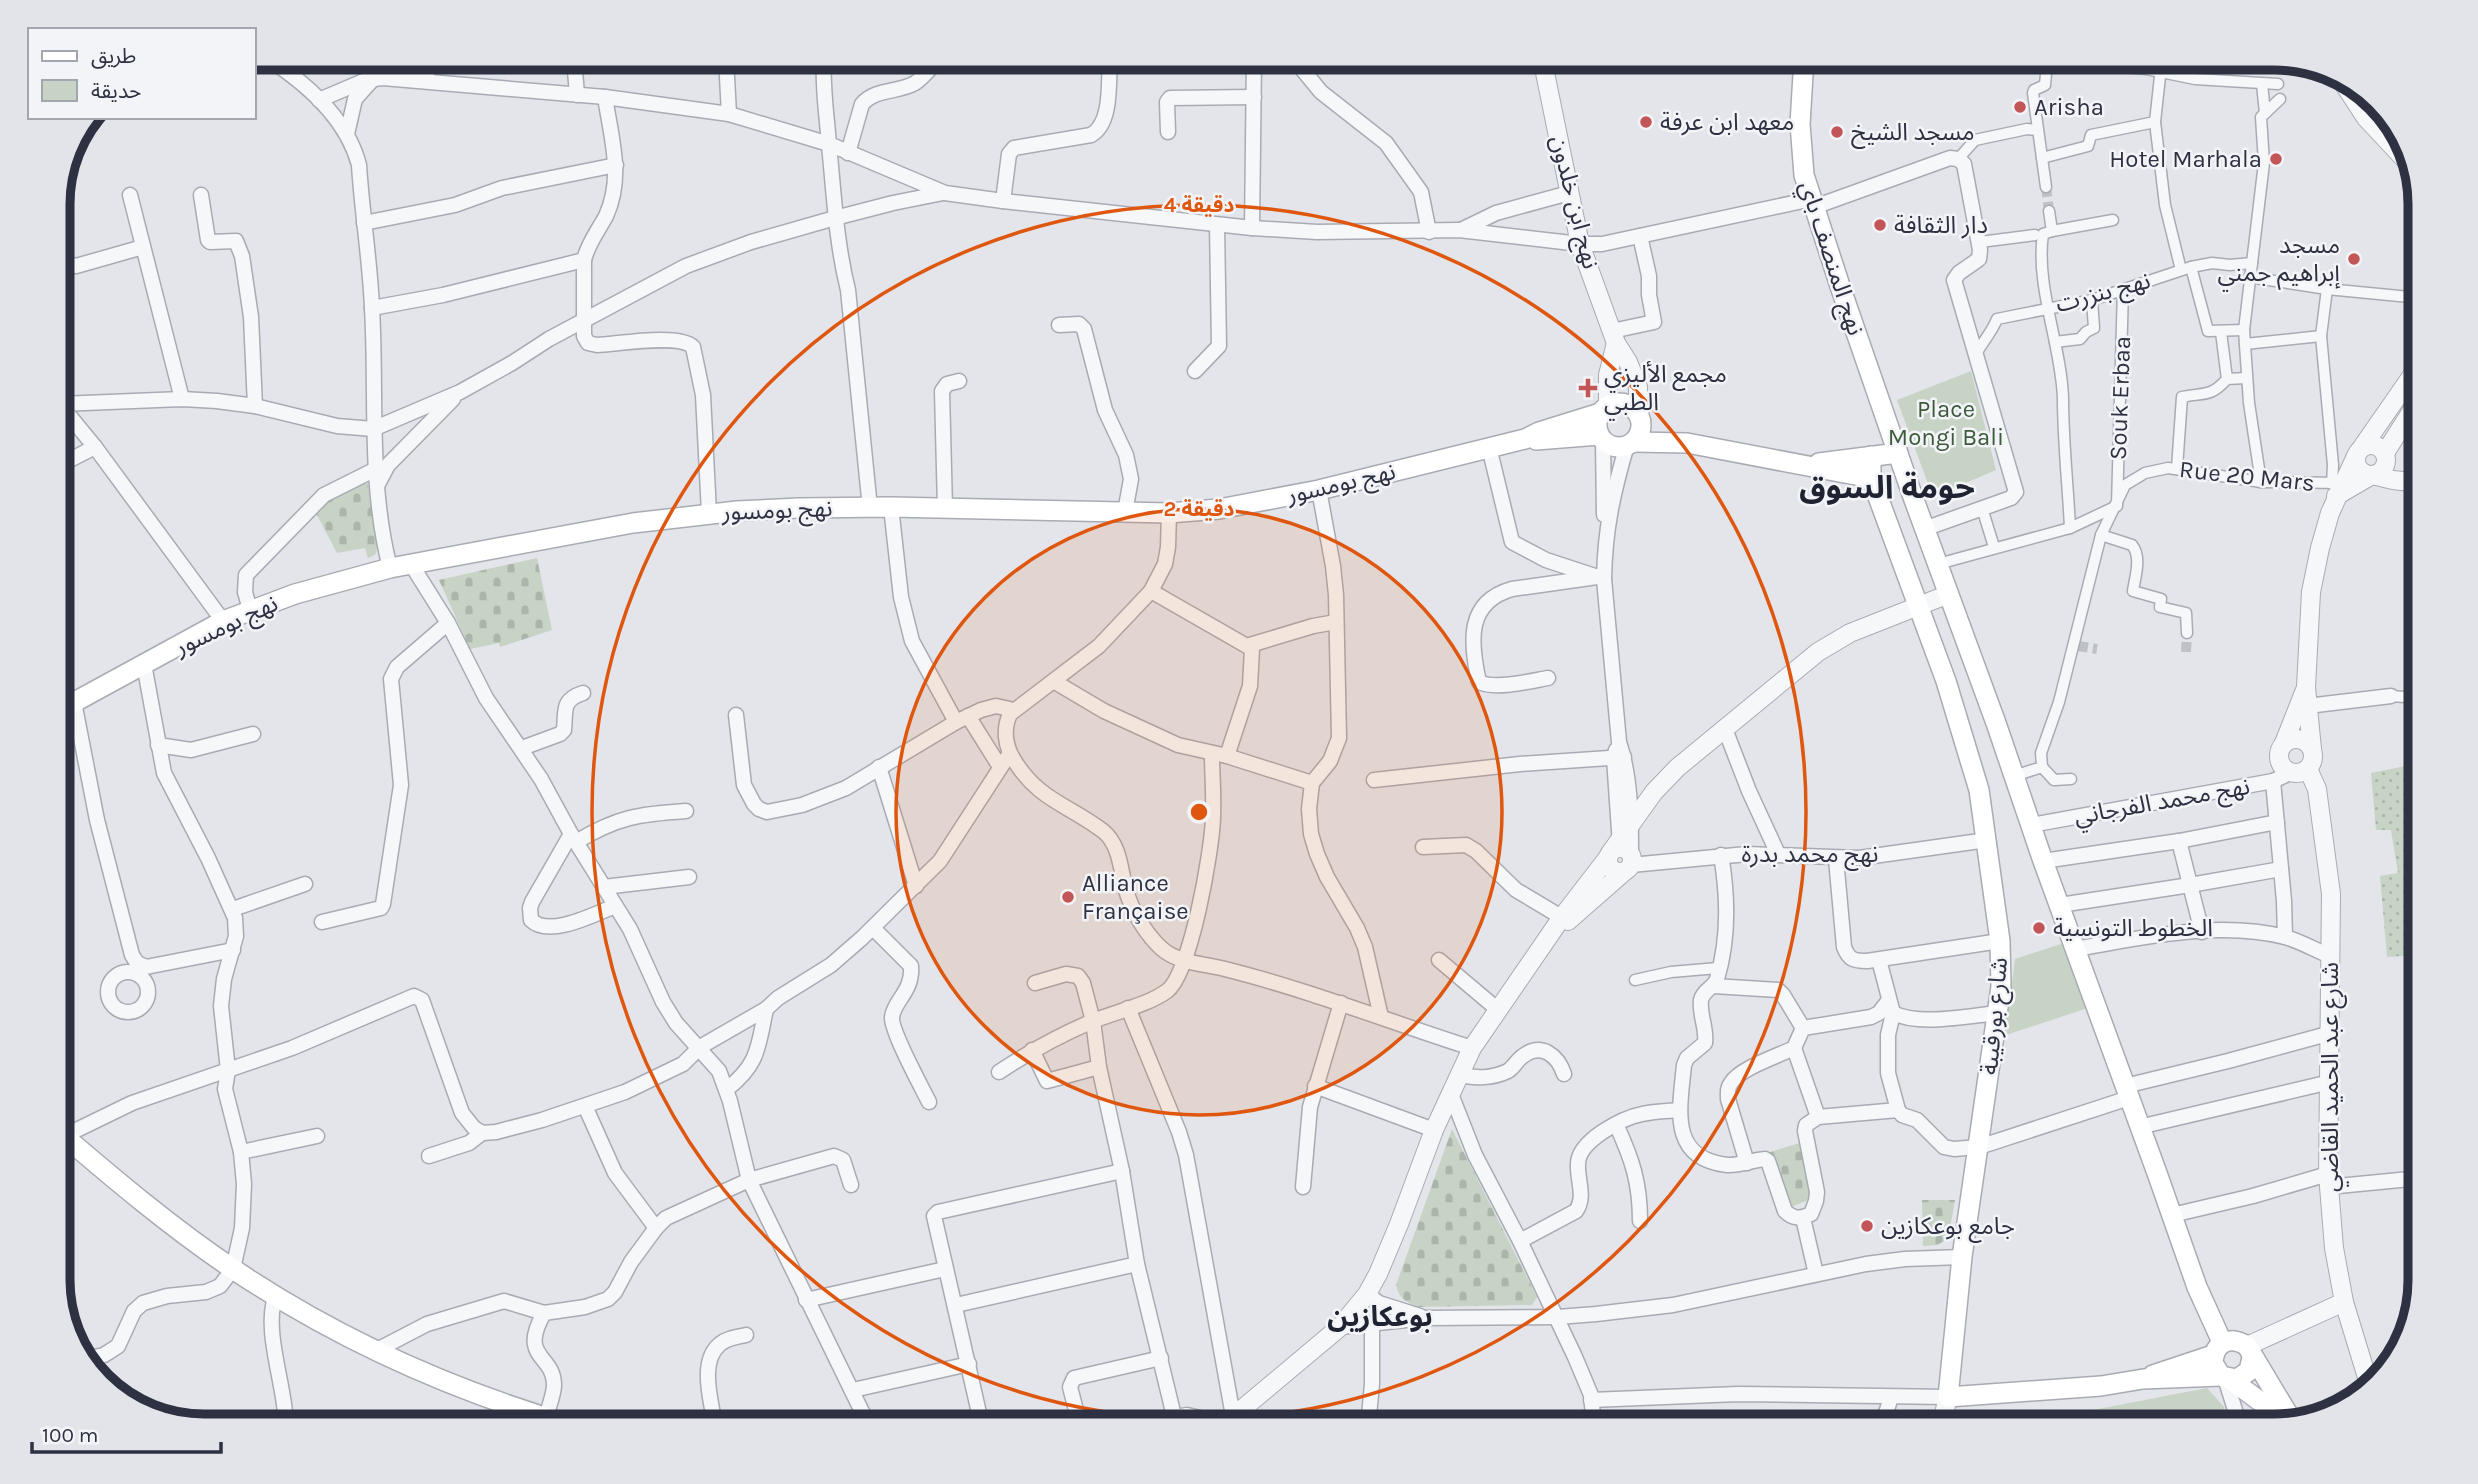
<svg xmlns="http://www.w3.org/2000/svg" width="2478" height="1484" font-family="Karla,'Noto Sans Arabic',sans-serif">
	<defs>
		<pattern id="grass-dots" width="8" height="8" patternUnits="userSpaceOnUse" patternTransform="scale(1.75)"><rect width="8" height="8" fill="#c7d3c5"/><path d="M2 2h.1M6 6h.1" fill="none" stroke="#abb6aa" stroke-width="1.8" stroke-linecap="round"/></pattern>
		<pattern id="cemetery-stones" width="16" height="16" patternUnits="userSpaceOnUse" patternTransform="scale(1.75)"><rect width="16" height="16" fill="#c7d3c5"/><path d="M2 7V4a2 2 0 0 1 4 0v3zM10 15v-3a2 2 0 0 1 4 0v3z" fill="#abb6aa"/></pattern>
	</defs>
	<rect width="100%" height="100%" fill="#e3e5ea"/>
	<polygon fill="url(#grass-dots)" points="2411,765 2416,791 2420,793 2420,955 2387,957 2380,876 2398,873 2391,830 2376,830 2371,773"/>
	<g fill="url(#cemetery-stones)">
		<polygon points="2420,226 2420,279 2412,228"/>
		<polygon points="364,483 368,484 377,549 375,555 368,558 365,548 337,553 317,515 331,498"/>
		<polygon points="537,558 552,630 500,647 499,643 470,649 439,580"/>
		<path d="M1452 1129 1537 1297 1532 1305 1418 1307C1405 1302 1399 1298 1396 1285Z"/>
		<polygon points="1803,1142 1811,1199 1788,1208 1770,1152"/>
		<polygon points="1922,1200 1955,1200 1948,1239 1937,1245 1923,1246"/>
	</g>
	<g fill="#c7d3c5">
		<polygon points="1971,371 1996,470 1933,497 1897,400"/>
		<polygon points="2064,943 2088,1008 2006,1035 2015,959"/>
		<polygon points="2207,1388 2224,1407 2228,1426 1962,1426 1963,1418 2057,1417"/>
	</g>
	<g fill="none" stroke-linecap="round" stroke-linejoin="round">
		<g stroke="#bfc1c8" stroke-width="10" stroke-dasharray="10 5" stroke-linecap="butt">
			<polyline points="2046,187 2049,211"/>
			<polyline points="2078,646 2097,649"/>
			<polyline points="2186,652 2187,633"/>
		</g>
		<g stroke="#a9abb4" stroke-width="13">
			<g id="pedestrian">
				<polyline points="2162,58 2155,122 2165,205 2181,270"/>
				<polyline points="2262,84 2265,113"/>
				<polyline points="2042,158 2088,146 2091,135 2155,122"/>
				<polyline points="1958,159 1975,140 2027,129 2036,130"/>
				<polyline points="2046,187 2033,93 2034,90 2045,85 2047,63 2049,61 2146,69 2195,79 2278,84"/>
				<path d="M2049 211 2052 231 2043 234C2035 286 2062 348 2063 399 2063 442 2068 485 2070 528"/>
				<polyline points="2052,231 2113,220"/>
				<polyline points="1980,242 2035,235"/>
				<polyline points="2191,267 2208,331 2244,330"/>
				<polyline points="2249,277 2327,289 2420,298"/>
				<polyline points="2327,289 2321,336 2333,465 2332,484"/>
				<polyline points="2221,332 2227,379"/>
				<polyline points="2055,342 2080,339 2086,332 2094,328 2092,300"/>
				<polyline points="2245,344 2321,336"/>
				<path d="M1975 355C1982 343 1992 332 1997 319L2092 300 2191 267 2212 263 2230 265 2252 263"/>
				<path d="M2177 468 2182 397C2204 392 2210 398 2227 379L2246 378"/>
				<polyline points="2261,482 2249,403 2244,330 2264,163 2261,117 2280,99"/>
				<polyline points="1982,508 1994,547"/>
				<path d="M2101 535 2132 545C2142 557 2135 577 2133 591L2161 599 2160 607 2186 613 2187 633"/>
				<polyline points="1938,564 2070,528 2117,506 2123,289"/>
				<polyline points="2391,696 2405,697 2420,694"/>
				<polyline points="2042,767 2054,780 2071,779"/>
				<polyline points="2014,776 2042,767 2041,753 2059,702 2101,535 2125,485 2145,473 2168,468 2261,482 2343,483"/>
				<polyline points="1635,980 1671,972 1718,968"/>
			</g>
		</g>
		<g stroke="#a9abb4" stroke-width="17">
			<g id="minor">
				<path d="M267 58C306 83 347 119 359 165 362 213 370 260 372 308 377 395 368 483 390 568"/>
				<polyline points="424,58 428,81"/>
				<polyline points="574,58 577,95"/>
				<polyline points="726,58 729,114"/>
				<path d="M824 58C822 87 827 116 829 145 834 194 836 242 848 290L870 508"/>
				<polyline points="1293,58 1321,92 1386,143 1421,192 1429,232"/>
				<path d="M605 97C611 137 624 177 606 216 598 231 588 243 584 260V336L588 343 597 345C618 344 679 333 693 347L703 395 709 513"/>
				<polyline points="319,100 366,80 383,78 605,97 729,114 829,144 945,193 1003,201 1252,228 1317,232 1459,230 1580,244 1602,244 1812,199"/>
				<polyline points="1168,132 1167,102 1170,98 1254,97"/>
				<polyline points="347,134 355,99 372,80"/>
				<path d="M848 153 862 104C876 88 898 93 915 83 924 77 932 66 940 58"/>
				<polyline points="130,195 182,399"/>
				<polyline points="201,195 208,240 210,242 236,241 242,256 251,317 255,406"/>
				<path d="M1003 201 1009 154 1014 148 1091 135C1113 123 1108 80 1110 58"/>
				<polyline points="1814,207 1950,158 1958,159 1964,164 1980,250 1979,259 1959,273 1954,280 2016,492 2011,498 1924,529"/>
				<polyline points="364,223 455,205 502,188 616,165"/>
				<polyline points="1252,228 1254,58"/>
				<polyline points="1461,230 1496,213 1569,193"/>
				<polyline points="58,254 66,263 76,266 143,247"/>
				<polyline points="372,308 443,295 584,260"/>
				<polyline points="1059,325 1079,324 1084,329 1105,410 1126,455 1131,479 1125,512"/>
				<polyline points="1612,331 1654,322 1649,295 1649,276 1640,236"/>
				<polyline points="1195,371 1219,346 1217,225"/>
				<polyline points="58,402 95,447 223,621"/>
				<polyline points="60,404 182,399 217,401 255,406 337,426 373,429 460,392 512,363 549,339 686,266 751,242 835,218 893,203 943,193"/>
				<polyline points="1603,441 1604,515"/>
				<path d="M1489 447 1512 542 1546 560 1604 579 1619 742C1631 778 1631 818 1631 855"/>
				<polyline points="58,466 95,447"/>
				<polyline points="378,484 388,465 453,399"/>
				<polyline points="1319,490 1333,566 1336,595 1339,738 1330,761 1312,783 1309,809 1311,834 1317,854 1327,877 1357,928 1365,947 1381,1017"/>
				<polyline points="891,507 901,597 912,641 956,722"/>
				<polyline points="945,509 942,391 947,384 959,381"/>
				<path d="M1169 513 1168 547 1165 564 1151 591 1099 646 1010 714C1003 729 1005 746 1014 760 1038 800 1069 805 1103 831 1123 847 1120 878 1129 899 1135 916 1148 936 1161 948 1177 963 1205 964 1225 969 1309 990 1390 1022 1472 1048"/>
				<polyline points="411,564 448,623 486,698 541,779 571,834 630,929 663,1002 676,1023 719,1071 730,1101 749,1180 869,1426"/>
				<path d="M1604 579C1605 528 1613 493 1627 445"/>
				<polyline points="1151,591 1252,649 1250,686 1227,756"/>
				<polyline points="250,610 245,592 246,575 324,495 376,469"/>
				<polyline points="1250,645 1313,626 1336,622"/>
				<path d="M1548 678C1531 681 1495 690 1479 682 1470 642 1466 602 1512 589L1597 577"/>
				<polyline points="1055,682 1104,711 1178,745 1227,756 1312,783"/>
				<polyline points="74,702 97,820 132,955 137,963 146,967 233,950"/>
				<polyline points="2299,707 2391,696"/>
				<polyline points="736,715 744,785 754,804 759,809 767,812 802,805 846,788 956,722 981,710 996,706 1014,710"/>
				<polyline points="968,716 1000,767"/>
				<polyline points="1725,729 1749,791 1778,854"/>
				<polyline points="158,745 191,750 253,734"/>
				<path d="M522 748 560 734 564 730C566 711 561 700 583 693"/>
				<polyline points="1616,750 1614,758 1620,845"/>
				<polyline points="879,767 916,886"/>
				<polyline points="1374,780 1520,764 1624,757"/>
				<polyline points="2273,781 2284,901 2285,937"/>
				<polyline points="2031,825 2273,781 2292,772"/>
				<path d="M571 834 532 902 530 908 531 920C549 938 595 914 615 906"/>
				<polyline points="2179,841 2202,932"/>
				<path d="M576 842C617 817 639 814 686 811"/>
				<polyline points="1423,847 1466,845 1476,851 1516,890 1568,921"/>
				<path d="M1721 855C1728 896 1729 939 1717 979 1714 988 1703 990 1701 1000 1699 1014 1707 1028 1705 1043L1687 1058 1684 1065C1680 1108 1668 1158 1727 1165 1739 1166 1752 1160 1765 1159L1768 1161 1785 1211C1793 1219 1800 1219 1811 1214L1816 1201 1817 1192 1805 1131 1806 1125 1818 1117 1898 1110"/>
				<path d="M1836 859 1844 947C1849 960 1854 961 1867 961L2000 941"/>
				<polyline points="2043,861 2179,841 2277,822"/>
				<polyline points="1631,865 1747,854 1859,858 1987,840"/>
				<polyline points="604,887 689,877"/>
				<polyline points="2060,905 2190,885 2281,869"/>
				<polyline points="233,909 305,884"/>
				<polyline points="322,922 381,908 383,904 401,785 391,679 397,667 448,623"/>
				<path d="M873 928 911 966C913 992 894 1000 892 1017 891 1031 921 1086 929 1102"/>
				<path d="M2075 949C2142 938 2217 920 2285 937 2300 941 2315 950 2330 956"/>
				<polyline points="1439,960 1497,1009"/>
				<polyline points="1879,960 1893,1013 1888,1035 1888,1073 1898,1110 1902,1115 1917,1120 1944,1147 1954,1149 1979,1147 2129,1098"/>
				<circle cx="128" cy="992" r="20"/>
				<polyline points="1035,983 1066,974 1078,976 1083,983 1093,1021 1099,1067 1122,1171 1137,1264 1174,1416"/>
				<polyline points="1714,986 1778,990 1783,995 1803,1028"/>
				<polyline points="1128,1008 1179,1132 1186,1155 1233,1416"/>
				<path d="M1893 1013C1919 1026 1968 1016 1997 1013"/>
				<polyline points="1794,1048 1818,1117"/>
				<polyline points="1032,1050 1047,1081 1099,1067"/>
				<path d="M999 1072C1029 1052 1060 1035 1093 1021 1115 1012 1148 1005 1167 991 1191 973 1212 850 1213 818 1214 796 1212 775 1212 754"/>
				<path d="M1459 1075C1477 1078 1491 1079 1508 1071 1514 1067 1517 1060 1523 1056 1542 1042 1558 1056 1564 1074"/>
				<polyline points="1315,1086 1434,1130"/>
				<polyline points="2125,1086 2228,1061 2331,1033"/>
				<path d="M727 1089C759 1064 758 1047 766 1009"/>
				<polyline points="1451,1094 1475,1155 1520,1241 1575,1357 1591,1395 1594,1426"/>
				<polyline points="585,1106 615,1173 656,1228"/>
				<path d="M1616 1124C1632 1159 1640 1182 1640 1221"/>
				<polyline points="2139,1127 2330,1082"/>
				<polyline points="58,1139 132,1103 292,1048 414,996 422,1000 462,1113 474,1128 482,1133 496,1132 542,1120 625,1092 683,1064 700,1047 766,1009 778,998 831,965 862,938 940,861 1010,753"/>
				<polyline points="241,1152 317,1136"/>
				<polyline points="429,1156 469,1143 482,1133"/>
				<path d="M1747 1163 1728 1099C1728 1093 1727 1088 1731 1083 1740 1068 1778 1056 1794 1048L1803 1028 1871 1017 1879 1013 1889 1000"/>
				<polyline points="1303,1187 1310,1107 1341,1003"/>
				<polyline points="2328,1187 2420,1178"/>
				<polyline points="2172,1215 2253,1196 2328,1174"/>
				<polyline points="1803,1218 1816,1274"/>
				<path d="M1520 1241 1576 1211C1586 1197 1577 1180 1578 1164 1578 1141 1622 1118 1642 1114 1654 1111 1668 1111 1680 1110"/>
				<polyline points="1367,1294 1379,1303 1420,1316"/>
				<path d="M276 1295C262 1329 286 1387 286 1426"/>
				<polyline points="806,1300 945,1269"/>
				<polyline points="956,1305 1137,1264"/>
				<polyline points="1340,1327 1425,1318 1558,1317 1596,1314 1673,1305 1866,1264 1905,1259 1962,1257"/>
				<polyline points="375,1351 427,1324 504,1301 544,1313"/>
				<polyline points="84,1359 104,1355 118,1346 134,1311 143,1303 167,1296 206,1292 220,1286 233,1269 242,1228 244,1184 241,1152 225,1089 228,1070 221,1006 224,979 236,936 235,918 208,858 164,773 144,664"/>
				<polyline points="2225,1378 2240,1426"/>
				<polyline points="853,1390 969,1364"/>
				<polyline points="1591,1400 1738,1394 1948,1397"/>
				<path d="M546 1418C548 1408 554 1395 554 1385 554 1354 518 1359 544 1313L585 1307 608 1299 615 1292 631 1262 656 1228 666 1218 749 1180 834 1156 843 1160 851 1185"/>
				<polyline points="509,1426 519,1409"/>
				<path d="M715 1426C712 1403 698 1362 720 1344 727 1338 737 1337 746 1335"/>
				<polyline points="982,1426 934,1216 938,1212 1122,1171"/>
				<polyline points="1080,1426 1070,1387 1074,1378 1161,1358"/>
				<polyline points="1126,1426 1187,1415 1200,1418 1212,1426"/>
				<polyline points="1368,1426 1372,1384 1372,1324"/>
				<polyline points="1882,1426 1891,1397"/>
			</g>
		</g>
		<g stroke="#a9abb4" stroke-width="20">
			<g id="tertiary">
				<polyline points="1542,58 1580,244 1616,343 1628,362 1638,387 1638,414"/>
				<polyline points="2338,75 2366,118 2411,166"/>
				<polyline points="1608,406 1608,375 1616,343"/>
				<circle cx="2371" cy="460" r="15"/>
				<polyline points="2363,446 2420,364"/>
				<polyline points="2385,453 2420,398"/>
				<polyline points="2336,496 2372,475 2393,480 2420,483"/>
				<circle cx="2296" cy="756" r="17"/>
				<polyline points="2284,743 2305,690"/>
				<polyline points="2312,749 2306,687 2311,592 2320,548 2330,513 2356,456"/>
				<polyline points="2308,769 2317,789 2331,894 2328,1174 2334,1248 2344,1302 2369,1384"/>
				<circle cx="1620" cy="860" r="12"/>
				<polyline points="1611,852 1654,792 1677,768 1818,652 1850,633 1949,594"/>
				<polyline points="1568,921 1625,871"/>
				<polyline points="2247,1346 2344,1302"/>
				<polyline points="1222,1426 1340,1327 1367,1294 1378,1274 1399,1224 1434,1130 1472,1048 1562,917 1609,856"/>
				<polyline points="1941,1426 1948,1397"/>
			</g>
		</g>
		<g stroke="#a9abb4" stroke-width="22">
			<g id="secondary">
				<polyline points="1804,58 1800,124 1804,175 1841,289 1913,497 1996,723 2043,861 2157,1173 2197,1287 2222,1342"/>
				<circle cx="1619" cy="425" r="22"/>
				<polyline points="1536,440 1599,435"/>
				<polyline points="1634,442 1687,443 1871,478"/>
				<polyline points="1871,456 1871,478 1946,681 1979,790 2000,941 2001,987 1962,1257 1948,1397 2101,1386 2143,1379 2221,1376"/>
				<polyline points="1819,463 1898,453"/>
				<polyline points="58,711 223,621 295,594 390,568 633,523 737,511 799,508 891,507 1169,513 1219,509 1319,490 1525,439 1539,432 1600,413"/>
				<path d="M58 1131C114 1179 172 1228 233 1269 337 1339 454 1391 574 1426"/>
				<path d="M2252 1357 2249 1371 2237 1379 2221 1376 2213 1363C2214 1342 2230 1335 2247 1346L2292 1421"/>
				<polyline points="2153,1375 2213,1355"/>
				<polyline points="2230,1379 2288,1422"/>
			</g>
		</g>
		<use href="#pedestrian" stroke="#f6f7f9" stroke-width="10"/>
		<use href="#minor" stroke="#f6f7f9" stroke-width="14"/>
		<use href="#tertiary" stroke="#f6f7f9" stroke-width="18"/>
		<use href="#secondary" stroke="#fff" stroke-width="19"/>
	</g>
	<circle cx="1199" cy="812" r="303" fill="#df570f" fill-opacity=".12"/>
	<g fill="none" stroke="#df570f" stroke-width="3.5">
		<circle cx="1199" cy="812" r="303"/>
		<circle cx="1199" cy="812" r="607"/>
	</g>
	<g fill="#c25557" stroke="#f3f4f8" stroke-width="2.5">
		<circle cx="2020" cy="107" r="7"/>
		<circle cx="1646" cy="122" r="7"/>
		<circle cx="1837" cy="132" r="7"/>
		<circle cx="2276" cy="159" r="7"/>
		<circle cx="1880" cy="225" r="7"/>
		<circle cx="2354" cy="259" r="7"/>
		<path d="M1584.5 377.5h7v7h7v7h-7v7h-7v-7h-7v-7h7z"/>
		<circle cx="1068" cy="897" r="7"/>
		<circle cx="2039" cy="928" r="7"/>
		<circle cx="1867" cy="1226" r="7"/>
	</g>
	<g text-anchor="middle" stroke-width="5" stroke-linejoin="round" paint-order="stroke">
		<g font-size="24" fill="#2d3141" stroke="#f3f4f8" text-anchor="start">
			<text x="2034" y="115">Arisha</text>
			<text x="1660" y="130">معهد ابن عرفة</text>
			<text x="1851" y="140">مسجد الشيخ</text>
			<text x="2262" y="167" text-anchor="end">Hotel Marhala</text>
			<text x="1894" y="233">دار الثقافة</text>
			<text x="2340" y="253" text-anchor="end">مسجد<tspan x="2340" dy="28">إبراهيم جمني</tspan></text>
			<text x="1604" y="382">مجمع الأليزي<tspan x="1604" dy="28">الطبي</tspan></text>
			<text x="1082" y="891">Alliance<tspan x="1082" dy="28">Française</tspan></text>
			<text x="2053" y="936">الخطوط التونسية</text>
			<text x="1881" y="1234">جامع بوعكازين</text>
		</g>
		<g font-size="24" fill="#2d3141" stroke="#f3f4f8">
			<text transform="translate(1575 202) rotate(76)" y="8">نهج ابن خلدون</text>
			<text transform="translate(1832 258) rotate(72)" y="8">نهج المنصف باي</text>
			<text transform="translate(2103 292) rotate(-15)" y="8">نهج بنزرت</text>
			<text transform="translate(2120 398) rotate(-88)" y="8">Souk Erbaa</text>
			<text transform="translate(2247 476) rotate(6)" y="8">Rue 20 Mars</text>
			<text transform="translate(1341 483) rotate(-13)" y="8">نهج بومسور</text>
			<text transform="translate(777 510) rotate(-2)" y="8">نهج بومسور</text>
			<text transform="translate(226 625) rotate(-25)" y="8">نهج بومسور</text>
			<text transform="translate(2162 801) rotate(-10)" y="8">نهج محمد الفرجاني</text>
			<text x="1810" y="862">نهج محمد بدرة</text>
			<text transform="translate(1994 1016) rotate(-85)" y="8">شارع بورقيبة</text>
			<text transform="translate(2330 1077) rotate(-90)" y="8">شارع عبد الحميد القاضي</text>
		</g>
		<g font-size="24" fill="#3d5b3b" stroke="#f3f4f8">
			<text x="1946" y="417">Place<tspan x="1946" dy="28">Mongi Bali</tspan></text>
		</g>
		<g font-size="28" font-weight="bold" fill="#1f2332" stroke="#f3f4f8">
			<text x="1380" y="1326">بوعكازين</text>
		</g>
		<g font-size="32" font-weight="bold" fill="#1f2332" stroke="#f3f4f8">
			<text x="1887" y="498">حومة السوق</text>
		</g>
	</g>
	<path d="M0 0H2478V1484H0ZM204 70H2274A134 134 0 0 1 2408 204V1280A134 134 0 0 1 2274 1414H204A134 134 0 0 1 70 1280V204A134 134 0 0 1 204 70Z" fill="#e3e4e9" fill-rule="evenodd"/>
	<path fill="none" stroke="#2d3141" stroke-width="9" d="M204 70H2274A134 134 0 0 1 2408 204V1280A134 134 0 0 1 2274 1414H204A134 134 0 0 1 70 1280V204A134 134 0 0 1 204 70Z"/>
	<circle cx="1199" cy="812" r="10" fill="#df570f" stroke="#f3f4f8" stroke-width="3.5"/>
	<g font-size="21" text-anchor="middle" font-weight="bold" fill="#df570f" stroke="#f3f4f8" stroke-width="5" stroke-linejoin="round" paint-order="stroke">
		<text x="1199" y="212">4 دقيقة</text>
		<text x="1199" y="516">2 دقيقة</text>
	</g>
	<rect x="28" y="28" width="228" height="91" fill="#f3f4f8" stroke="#a4a6af" stroke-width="2"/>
	<rect x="42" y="51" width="35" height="10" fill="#ffffff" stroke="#a4a6af" stroke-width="2"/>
	<text x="91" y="63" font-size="21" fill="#2d3141">طريق</text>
	<rect x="42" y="80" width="35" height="21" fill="#c7d3c5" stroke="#a4a6af" stroke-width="2"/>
	<text x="91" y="98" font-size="21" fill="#2d3141">حديقة</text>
	<path d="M32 1442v10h189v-10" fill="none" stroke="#2d3141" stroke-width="3.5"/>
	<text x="42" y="1442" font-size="21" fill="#2d3141" stroke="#f3f4f8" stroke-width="5" paint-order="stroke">100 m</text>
</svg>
